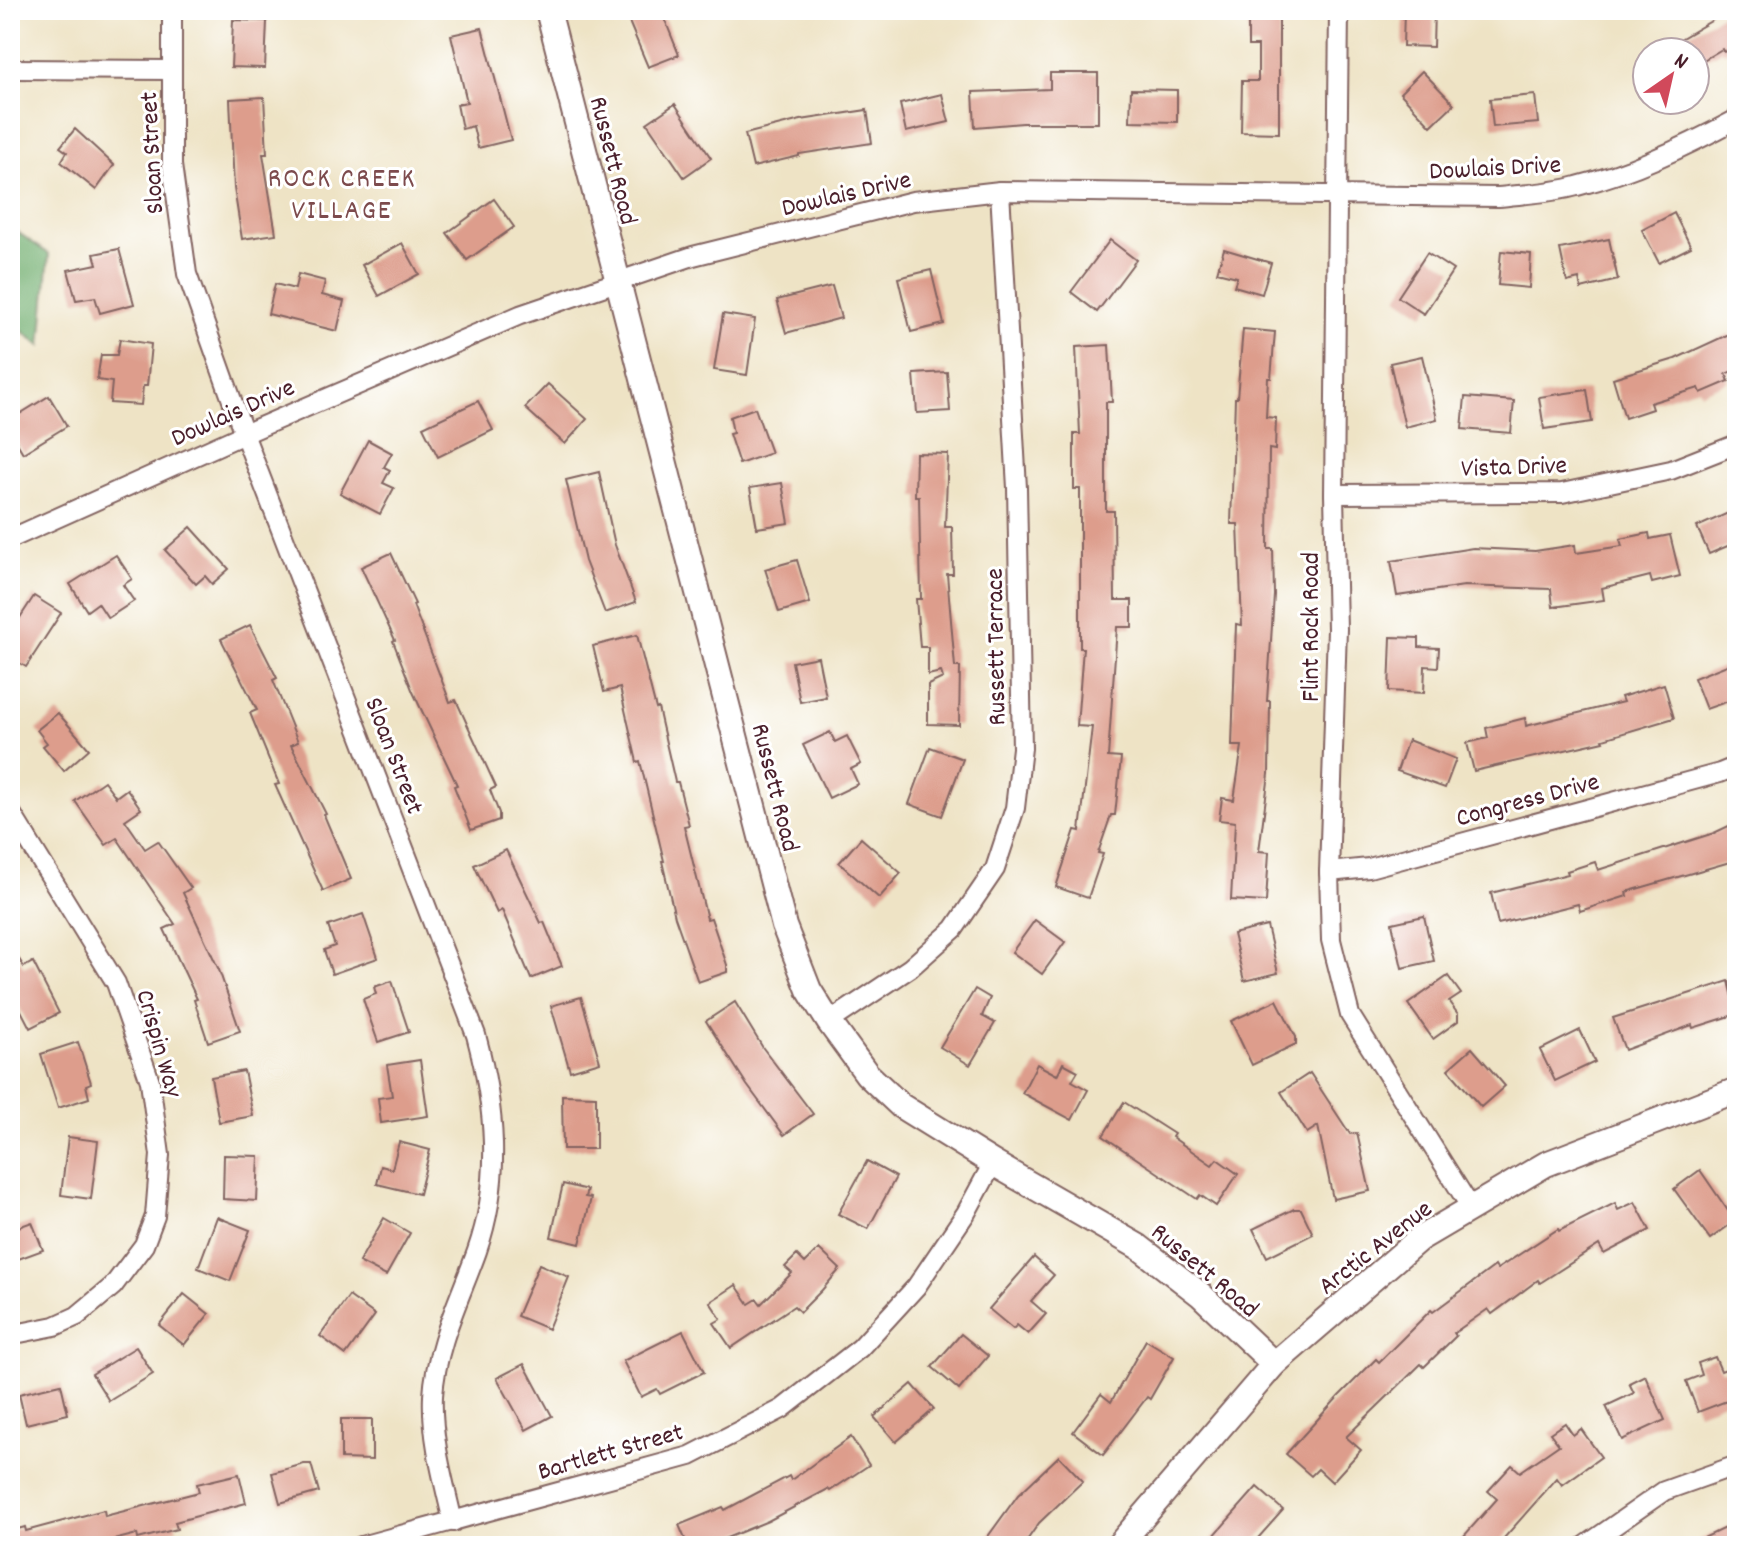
<svg xmlns="http://www.w3.org/2000/svg" width="1747" height="1556" font-family="Dekko,sans-serif">
	<rect width="100%" height="100%" fill="#fff"/>
	<filter id="ink" filterUnits="userSpaceOnUse"><feTurbulence type="fractalNoise" baseFrequency=".0125" numOctaves="2"/><feDisplacementMap in="SourceGraphic" scale="16" xChannelSelector="R" yChannelSelector="G"/><feConvolveMatrix kernelMatrix="1 2 1 2 8 2 1 2 1" color-interpolation-filters="sRGB"/></filter>
	<filter id="wash" filterUnits="userSpaceOnUse"><feTurbulence type="fractalNoise" baseFrequency=".006" numOctaves="4" result="noise"/><feDisplacementMap in="SourceGraphic" scale="32" xChannelSelector="R" yChannelSelector="G"/><feGaussianBlur stdDeviation="1.8" result="paint"/><feColorMatrix in="noise" values="0 0 0 0 0 0 0 0 0 0 0 0 0 0 0 0 0 1.4 0 .05"/><feComposite in="paint" operator="in"/></filter>
	<g filter="url(#wash)">
		<rect width="100%" height="100%" fill="#eee3c5"/>
		<polygon fill="#72af70" stroke="#5e674e" stroke-width="2" points="10,227 49,254 41,346 10,321"/>
		<g id="blocks">
			<g fill="#dd9d8c">
				<polygon points="644,10 661,10 679,55 648,67 627,17"/>
				<polygon points="1248,10 1279,10 1279,133 1241,132 1242,81 1258,81 1258,46 1248,46"/>
				<polygon points="1404,10 1434,10 1433,47 1403,46"/>
				<polygon points="1730,10 1737,10 1737,44 1724,52 1722,49 1695,65 1695,52 1658,52"/>
				<polygon points="233,20 267,21 265,68 231,67"/>
				<polygon points="482,28 511,140 478,148 473,126 462,129 457,104 467,102 451,35"/>
				<polygon points="1422,71 1454,104 1431,126 1400,93"/>
				<polygon points="1050,73 1098,73 1098,123 1023,123 975,127 973,92 1050,89"/>
				<polygon points="1131,89 1177,90 1177,122 1130,121"/>
				<polygon points="942,94 949,122 906,132 900,104"/>
				<polygon points="1535,95 1538,123 1493,127 1490,99"/>
				<polygon points="264,97 267,154 263,154 276,234 242,239 234,188 230,99"/>
				<polygon points="675,104 711,158 684,177 647,123"/>
				<polygon points="867,110 872,143 799,154 799,156 753,167 745,134 801,120"/>
				<polygon points="75,129 114,165 96,190 61,162 67,152 60,147"/>
				<polygon points="494,199 514,227 467,260 447,233"/>
				<polygon points="1674,213 1691,247 1659,263 1642,230"/>
				<polygon points="1609,239 1618,280 1581,289 1579,279 1567,282 1560,249"/>
				<polygon points="1110,240 1136,260 1097,312 1071,292"/>
				<polygon points="402,243 419,274 379,296 362,265"/>
				<polygon points="119,249 134,304 100,313 95,297 76,300 68,270 97,264 94,254"/>
				<polygon points="1224,249 1271,263 1262,294 1234,286 1237,277 1217,272"/>
				<polygon points="1501,251 1531,254 1529,288 1498,285"/>
				<polygon points="1427,253 1453,270 1424,314 1398,297"/>
				<polygon points="931,270 944,324 911,332 898,278"/>
				<polygon points="298,274 325,281 322,295 344,301 337,331 268,314 275,284 295,289"/>
				<polygon points="832,286 841,318 786,333 777,300"/>
				<polygon points="723,314 755,319 747,375 714,370"/>
				<polygon points="1243,329 1275,332 1271,378 1268,378 1266,417 1276,418 1275,450 1269,449 1268,549 1273,549 1274,595 1267,701 1270,701 1269,774 1259,851 1269,852 1266,902 1231,900 1235,822 1219,820 1222,798 1234,800 1242,746 1232,746 1236,624 1242,625 1238,524 1231,524 1235,398 1237,398"/>
				<polygon points="1729,334 1737,351 1737,369 1726,374 1729,381 1701,393 1699,388 1650,403 1652,409 1625,418 1613,378 1675,359"/>
				<polygon points="120,339 151,344 147,386 143,386 141,405 110,403 112,382 97,380 101,355 117,355"/>
				<polygon points="1109,345 1112,402 1106,402 1106,511 1114,511 1115,600 1132,600 1132,627 1117,627 1108,757 1121,758 1115,815 1111,815 1098,853 1103,854 1088,898 1056,887 1075,830 1080,831 1092,727 1077,726 1083,648 1080,648 1080,489 1074,489 1074,434 1080,434 1076,347"/>
				<polygon points="1422,356 1437,419 1405,427 1390,363"/>
				<polygon points="947,372 950,411 917,413 914,374"/>
				<polygon points="548,384 587,419 565,444 525,408"/>
				<polygon points="1587,390 1592,422 1544,429 1539,397"/>
				<polygon points="49,396 67,426 23,453 10,431 10,420"/>
				<polygon points="1465,397 1514,401 1511,433 1462,429"/>
				<polygon points="478,401 493,430 438,457 423,427"/>
				<polygon points="755,408 771,453 739,464 729,434 733,433 730,417"/>
				<polygon points="368,440 392,453 384,467 390,470 383,483 394,488 380,514 340,493"/>
				<polygon points="916,453 948,454 945,527 952,527 953,574 947,574 955,667 960,667 959,725 928,724 928,685 943,678 941,672 928,675 928,647 920,647 916,599 921,599 919,496 915,496"/>
				<polygon points="599,472 615,545 636,602 605,613 585,561 566,480"/>
				<polygon points="782,483 789,523 757,528 750,488"/>
				<polygon points="1737,509 1737,542 1709,554 1697,527"/>
				<polygon points="191,527 229,569 212,584 205,576 196,584 165,550"/>
				<polygon points="1649,533 1650,539 1670,535 1680,576 1652,583 1650,576 1602,588 1604,600 1553,607 1551,589 1464,586 1397,596 1391,561 1473,548 1535,551 1575,545 1576,553 1622,546 1620,539"/>
				<polygon points="391,553 415,604 413,605 450,702 456,700 496,787 490,790 499,813 499,820 471,830 454,786 457,785 413,692 393,641 395,640 361,567"/>
				<polygon points="116,555 132,579 123,585 134,601 108,618 98,603 87,611 70,584"/>
				<polygon points="797,560 810,603 779,612 765,569"/>
				<polygon points="34,596 61,613 26,667 10,657 10,633"/>
				<polygon points="250,625 277,678 273,680 298,742 291,745 326,814 324,815 351,879 323,891 275,785 279,784 250,713 257,710 221,639"/>
				<polygon points="637,635 656,709 658,708 675,782 678,782 689,825 684,826 707,919 711,918 727,965 727,972 698,982 675,917 662,861 664,861 640,761 637,762 620,688 604,692 593,646"/>
				<polygon points="1391,637 1419,638 1419,647 1439,648 1438,667 1425,666 1424,693 1389,691"/>
				<polygon points="818,657 826,697 800,702 792,662"/>
				<polygon points="1737,661 1737,698 1706,709 1694,678"/>
				<polygon points="1664,684 1674,718 1603,739 1604,741 1474,771 1467,743 1488,738 1486,728 1525,718 1526,726 1623,702 1621,697"/>
				<polygon points="58,713 89,749 64,771 43,746 47,743 37,730"/>
				<polygon points="830,732 835,742 847,736 861,764 851,769 858,784 829,798 803,745"/>
				<polygon points="1408,740 1456,759 1445,788 1397,771"/>
				<polygon points="930,747 963,759 942,816 909,804"/>
				<polygon points="104,781 116,797 127,789 141,809 125,820 145,849 158,841 191,888 183,893 219,970 240,1031 208,1042 194,1000 197,999 164,929 175,924 117,838 106,845 75,801"/>
				<polygon points="1737,822 1737,860 1626,892 1627,896 1580,911 1578,904 1498,924 1491,893 1568,874 1567,871 1595,862 1598,870 1714,833"/>
				<polygon points="861,838 901,873 879,898 839,863"/>
				<polygon points="506,850 541,923 544,922 562,966 531,979 502,910 497,913 474,865"/>
				<polygon points="363,914 378,958 332,974 324,950 335,946 328,926"/>
				<polygon points="1424,916 1434,961 1402,968 1392,923"/>
				<polygon points="1035,920 1065,942 1042,974 1012,952"/>
				<polygon points="1267,926 1278,973 1244,981 1233,934"/>
				<polygon points="10,945 24,967 33,962 59,1013 30,1028 10,989"/>
				<polygon points="1448,976 1461,994 1449,1002 1458,1014 1458,1021 1433,1039 1408,1004"/>
				<polygon points="392,981 409,1032 378,1042 363,999 376,994 374,987"/>
				<polygon points="1729,981 1737,1014 1693,1028 1692,1025 1625,1050 1613,1018"/>
				<polygon points="975,989 990,998 982,1016 995,1023 970,1065 940,1047"/>
				<polygon points="581,997 600,1062 570,1071 551,1006"/>
				<polygon points="1277,1000 1296,1037 1296,1044 1252,1065 1231,1021"/>
				<polygon points="735,1002 763,1048 813,1114 784,1135 747,1085 706,1021"/>
				<polygon points="1580,1030 1595,1062 1555,1081 1540,1050"/>
				<polygon points="78,1042 91,1083 86,1085 89,1098 58,1108 41,1054"/>
				<polygon points="1472,1048 1505,1086 1481,1107 1448,1069"/>
				<polygon points="420,1060 428,1116 381,1123 378,1098 392,1096 387,1065"/>
				<polygon points="1063,1063 1078,1071 1072,1081 1088,1090 1072,1120 1022,1093 1037,1064 1057,1075"/>
				<polygon points="244,1071 253,1116 219,1122 211,1077"/>
				<polygon points="1310,1073 1350,1134 1357,1133 1370,1191 1333,1199 1318,1126 1307,1133 1281,1092"/>
				<polygon points="562,1095 596,1096 596,1149 563,1149"/>
				<polygon points="1124,1102 1174,1134 1172,1137 1212,1165 1217,1159 1238,1174 1216,1206 1200,1195 1197,1199 1103,1136"/>
				<polygon points="68,1137 98,1141 91,1199 61,1195"/>
				<polygon points="399,1142 430,1150 419,1194 377,1184 381,1166 392,1169"/>
				<polygon points="224,1155 259,1156 257,1201 223,1199"/>
				<polygon points="867,1161 896,1177 868,1229 838,1214"/>
				<polygon points="1700,1170 1735,1221 1710,1239 1674,1189"/>
				<polygon points="563,1184 587,1190 585,1197 591,1198 580,1244 551,1237"/>
				<polygon points="1635,1202 1650,1230 1604,1254 1599,1245 1540,1283 1538,1280 1492,1314 1488,1309 1454,1333 1456,1336 1424,1367 1421,1364 1346,1437 1361,1450 1332,1482 1318,1469 1311,1476 1286,1454 1339,1396 1376,1359 1379,1362 1431,1310 1433,1312 1495,1266 1497,1269 1558,1229 1559,1231 1615,1203 1618,1210"/>
				<polygon points="1294,1209 1301,1209 1313,1234 1267,1257 1253,1229"/>
				<polygon points="217,1217 250,1230 230,1281 198,1268"/>
				<polygon points="384,1218 410,1233 386,1276 359,1262"/>
				<polygon points="32,1222 43,1250 10,1262 10,1230"/>
				<polygon points="819,1249 840,1269 822,1290 800,1312 794,1306 731,1348 714,1323 721,1319 710,1302 736,1285 749,1304 757,1299 761,1304 792,1273 785,1267 797,1255 805,1263"/>
				<polygon points="1034,1257 1054,1275 1031,1301 1046,1314 1028,1334 1017,1325 1013,1329 989,1309"/>
				<polygon points="539,1264 569,1277 548,1329 517,1316"/>
				<polygon points="184,1294 209,1314 184,1345 159,1325"/>
				<polygon points="349,1296 375,1315 346,1355 320,1336"/>
				<polygon points="683,1331 704,1372 660,1394 657,1389 641,1397 623,1361"/>
				<polygon points="961,1334 988,1356 959,1390 932,1367"/>
				<polygon points="1146,1340 1174,1357 1150,1399 1147,1397 1103,1455 1073,1432 1101,1394 1111,1402"/>
				<polygon points="136,1347 153,1374 109,1401 92,1374"/>
				<polygon points="1715,1357 1721,1371 1737,1365 1737,1397 1698,1412 1686,1381 1702,1375 1698,1363"/>
				<polygon points="524,1364 552,1416 526,1430 497,1378"/>
				<polygon points="1645,1375 1665,1420 1622,1440 1606,1406 1634,1393 1629,1383"/>
				<polygon points="61,1384 68,1414 26,1424 19,1394"/>
				<polygon points="912,1384 934,1409 896,1442 874,1417"/>
				<polygon points="341,1419 372,1419 372,1460 341,1459"/>
				<polygon points="1565,1423 1573,1435 1581,1429 1601,1457 1562,1485 1557,1478 1497,1546 1455,1546 1497,1499 1488,1491 1512,1465 1520,1472 1559,1445 1550,1433"/>
				<polygon points="851,1437 869,1465 830,1491 828,1489 768,1521 707,1546 688,1546 679,1525 723,1507 725,1510 789,1476 791,1480"/>
				<polygon points="1059,1456 1083,1481 1039,1523 1023,1546 981,1546 1018,1495"/>
				<polygon points="304,1464 311,1464 319,1492 280,1503 272,1473"/>
				<polygon points="239,1474 246,1503 175,1522 177,1529 138,1539 137,1534 90,1546 10,1546 10,1531 25,1527 26,1531 104,1510 105,1516 199,1492 197,1484"/>
				<polygon points="1257,1487 1283,1510 1251,1546 1205,1546"/>
				<polygon points="1737,1522 1737,1546 1687,1546"/>
			</g>
		</g>
	</g>
	<g filter="url(#ink)">
		<use href="#blocks" fill-opacity="0" stroke="#836461" stroke-width="2"/>
		<g fill="none" stroke-linecap="round" stroke-linejoin="round">
			<g stroke="#836461" stroke-width="22">
				<g id="minor">
					<path d="M172 10V165L187 274 244 434 476 1035C495 1106 502 1180 477 1251 460 1299 436 1344 433 1396 431 1437 444 1482 453 1522"/>
					<polyline points="1339,10 1334,494 1337,629 1329,872 1331,940 1350,1015 1471,1208"/>
					<polyline points="10,69 171,70"/>
					<polyline points="1334,494 1562,493 1671,470 1737,444"/>
					<path d="M10 539 244 434 520 315 693 256 913 201 1000 191 1498 197C1524 194 1552 193 1577 186 1633 172 1687 146 1737 119"/>
					<polyline points="10,811 116,983 150,1081 160,1155 155,1216 144,1245 113,1286 77,1316 55,1326 10,1335"/>
					<polyline points="1329,872 1369,868 1720,773 1737,766"/>
					<polyline points="829,1022 910,968 954,929 995,869 1015,808 1022,748 1017,488 1000,191"/>
					<polyline points="361,1546 690,1456 782,1409 860,1348 916,1287 966,1213 993,1163"/>
					<polyline points="1585,1546 1664,1491 1737,1465"/>
				</g>
			</g>
			<g stroke="#836461" stroke-width="28">
				<g id="tertiary">
					<polyline points="548,10 784,926 809,990 829,1022 867,1074 901,1106 993,1163 1139,1247 1201,1295 1274,1364"/>
					<polyline points="1118,1546 1274,1364 1419,1239 1546,1164 1737,1090"/>
				</g>
			</g>
			<use href="#minor" stroke="#fff" stroke-width="18"/>
			<use href="#tertiary" stroke="#fff" stroke-width="24"/>
		</g>
	</g>
	<g text-anchor="middle" stroke-width="6" stroke-linejoin="round" paint-order="stroke">
		<g font-size="26" fill="#4a1f2b" stroke="#fff">
			<text transform="translate(150 153) rotate(-93)" y="9">Sloan Street</text>
			<text transform="translate(615 160) rotate(76)" y="9">Russett Road</text>
			<text transform="translate(1495 166) rotate(-3)" y="9">Dowlais Drive</text>
			<text transform="translate(846 192) rotate(-13)" y="9">Dowlais Drive</text>
			<text transform="translate(232 411) rotate(-24)" y="9">Dowlais Drive</text>
			<text transform="translate(1514 465) rotate(-2)" y="9">Vista Drive</text>
			<text transform="translate(1309 627) rotate(-90)" y="9">Flint Rock Road</text>
			<text transform="translate(994 647) rotate(-91)" y="9">Russett Terrace</text>
			<text transform="translate(396 755) rotate(69)" y="9">Sloan Street</text>
			<text transform="translate(777 787) rotate(76)" y="9">Russett Road</text>
			<text transform="translate(1527 798) rotate(-15)" y="9">Congress Drive</text>
			<text transform="translate(161 1043) rotate(74)" y="9">Crispin Way</text>
			<text transform="translate(1374 1246) rotate(-38)" y="9">Arctic Avenue</text>
			<text transform="translate(1206 1269) rotate(40)" y="9">Russett Road</text>
			<text transform="translate(610 1450) rotate(-16)" y="9">Bartlett Street</text>
		</g>
		<g font-size="28" letter-spacing="2" fill="#7d4b4d" stroke="#fff">
			<text x="342" y="186">ROCK CREEK<tspan x="342" dy="32">VILLAGE</tspan></text>
		</g>
	</g>
	<rect width="1747" height="1556" fill="none" stroke="#fff" stroke-width="40"/>
	<g transform="translate(1671 76) rotate(34)"><circle r="38" fill="#ffffff" stroke="#b7a5aa" stroke-width="2"/>
	<path d="M0-6L14 30L0 20L-14 30Z" fill="#d1495b"/>
	<text y="-12" font-size="22" font-weight="bold" text-anchor="middle" fill="#4a1f2b">N</text>
	</g>
</svg>
